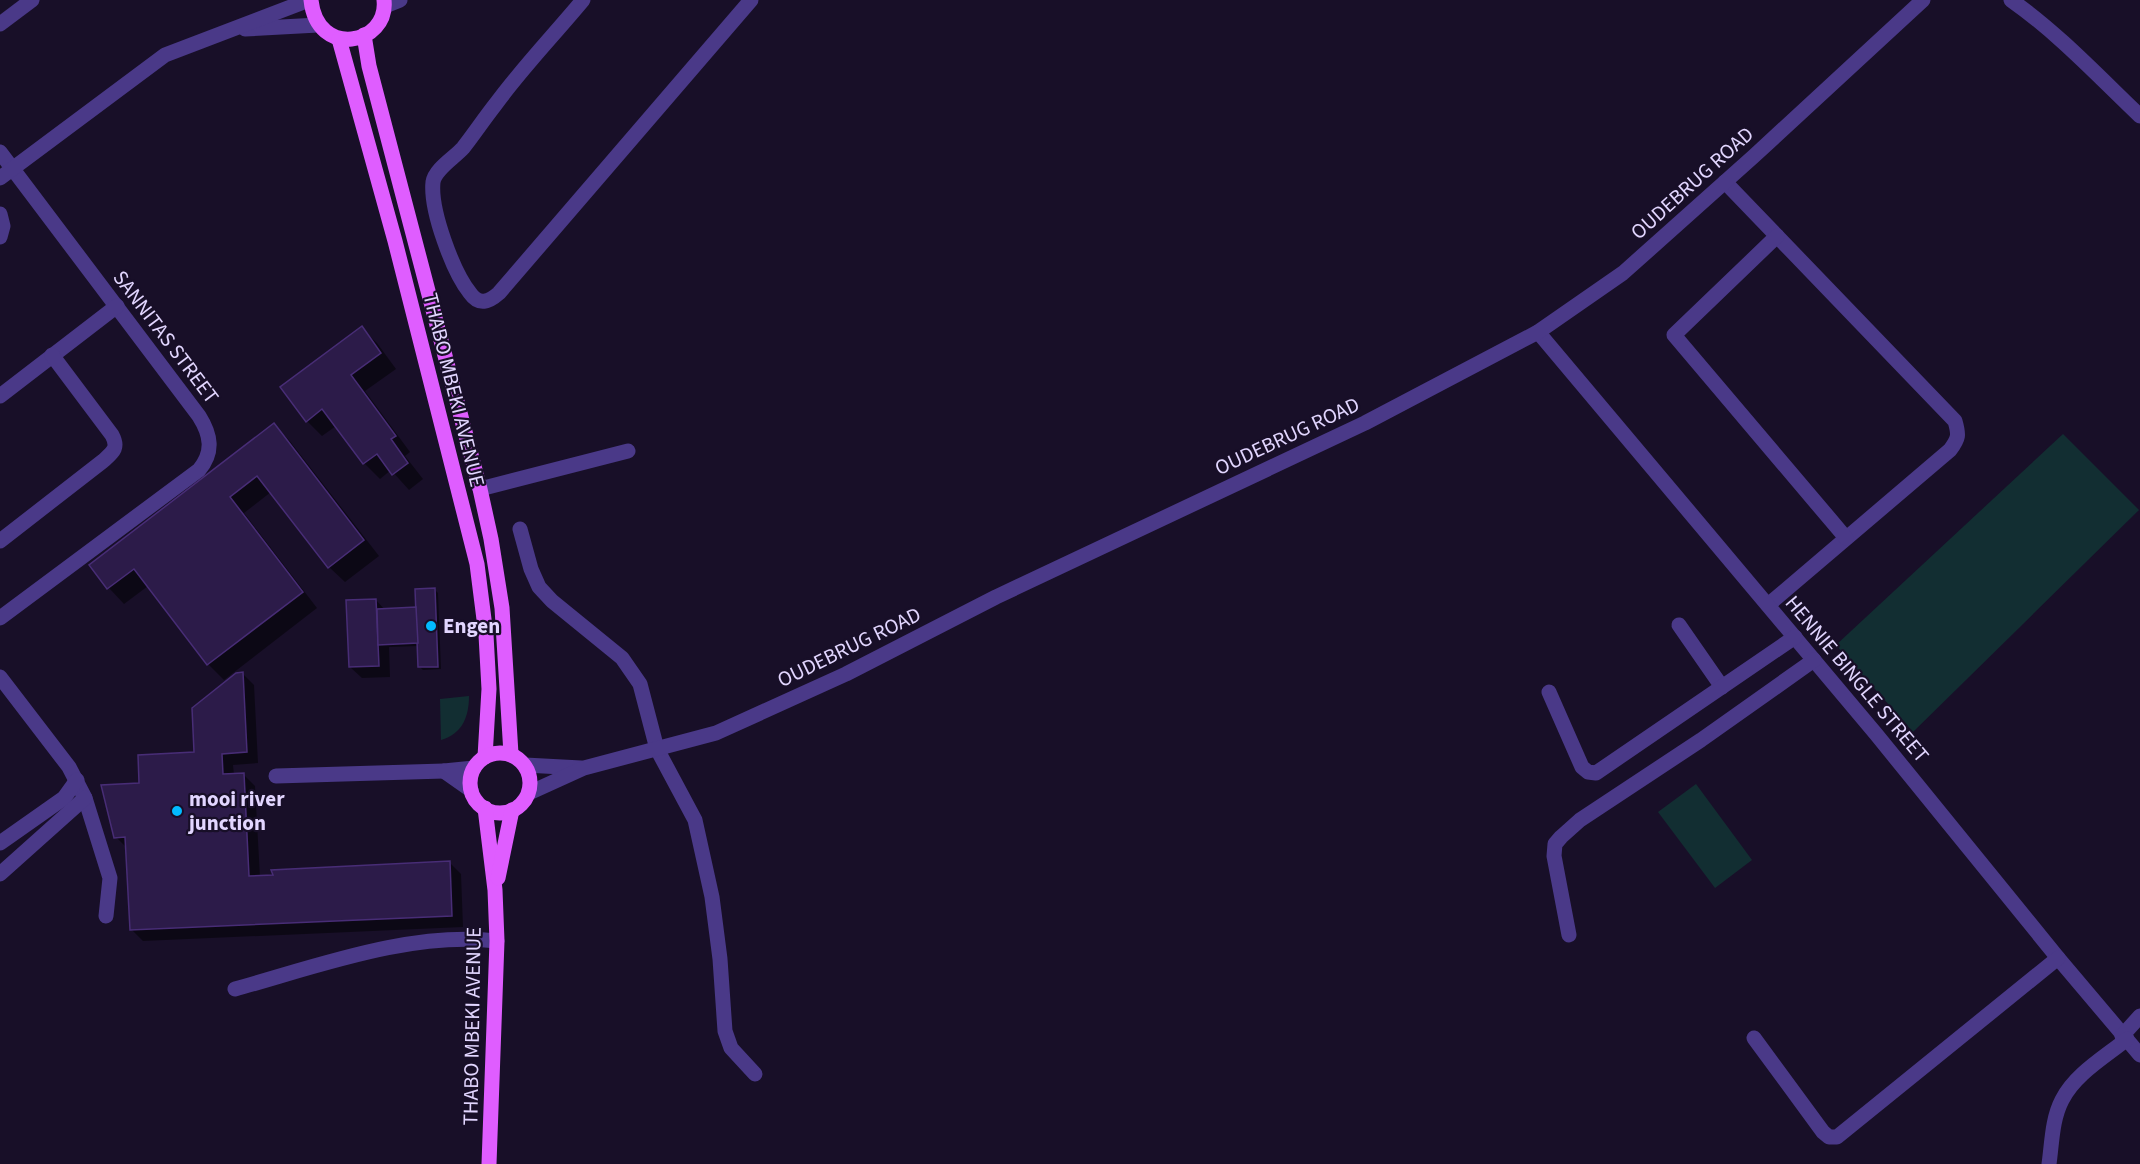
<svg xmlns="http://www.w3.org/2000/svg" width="2140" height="1164" font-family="'Source Sans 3',sans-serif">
	<rect width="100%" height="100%" fill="#180f28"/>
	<g fill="#122e32">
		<polygon points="2063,434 2139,510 1913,732 1836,645"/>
		<path d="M469 696C469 717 462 734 441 740L440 699Z"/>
		<polygon points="1696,784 1752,860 1715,888 1658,812"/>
	</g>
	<g fill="#0007">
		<polygon points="361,328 377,343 396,369 365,391 410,452 405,456 423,479 409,490 391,470 380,479 364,463 336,426 322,436 307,421"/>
		<polygon points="274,425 289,440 379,556 345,582 329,567 271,492 244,513 317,608 224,680 208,664 148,586 124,604 109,588 91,565"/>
		<polygon points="435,590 438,593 441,669 423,670 420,667 419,646 389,647 390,677 362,678 350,667 376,600 385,610 418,609"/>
		<polygon points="243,674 254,685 258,763 233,765 234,775 243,774 255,786 260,877 450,863 461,874 463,927 143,941 131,929 127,848 116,837 141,785 196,753"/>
	</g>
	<g fill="#2c1b49" stroke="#482d76" stroke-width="1.5">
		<polygon points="362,326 381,353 351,375 396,436 391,439 408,463 392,475 377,454 363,464 322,409 306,422 280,387"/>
		<polygon points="274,423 364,540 328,568 257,476 230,497 303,592 207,665 134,569 107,589 89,565"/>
		<polygon points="435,588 438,667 418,667 415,589"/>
		<polygon points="376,599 379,666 349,667 346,600"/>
		<polygon points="416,607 418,643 378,645 377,609"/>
		<polygon points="243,672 247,752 222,754 223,774 244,773 249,876 273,875 271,870 450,861 452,916 130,930 125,837 114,838 101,785 139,783 138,755 194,752 192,708 236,673"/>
	</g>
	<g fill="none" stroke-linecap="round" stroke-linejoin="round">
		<g stroke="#4a3988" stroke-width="15">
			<path d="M583 0C554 35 522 68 495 105 484 119 474 134 463 148 454 158 435 169 433 182 430 210 453 272 470 293 479 306 489 302 499 293L751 0"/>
			<path d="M2011 0C2058 33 2099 77 2140 116"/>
			<polyline points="385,6 400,0"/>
			<polyline points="0,24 32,0"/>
			<polyline points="245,29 318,25"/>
			<path d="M0 152 199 416C211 435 214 452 199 470L0 618"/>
			<polyline points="0,178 165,55 309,0"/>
			<path d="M1725 182 1955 421C1959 435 1959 438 1950 450L1768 605"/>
			<polyline points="0,214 3,226 0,237"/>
			<polyline points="1777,236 1674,335 1846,538"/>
			<polyline points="1538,332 1876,734 2058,958 2140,1055"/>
			<polyline points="0,396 117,306"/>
			<polyline points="480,489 628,451"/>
			<polyline points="520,529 531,569 539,587 552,601 622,658 640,684 657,749 695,820 712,897 720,959 725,1031 731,1048 755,1074"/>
			<path d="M0 541 103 461C113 452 119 448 112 435L52 355"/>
			<polyline points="1679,625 1722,687"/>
			<polyline points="0,677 69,767 85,798 110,878 106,916"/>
			<polyline points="1549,692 1582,767 1588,772 1596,773 1795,637"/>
			<polyline points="525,765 581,768"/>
			<polyline points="276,776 444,771"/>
			<polyline points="471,790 444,771 474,768"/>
			<polyline points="529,793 584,768 716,733 846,674 996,597 1365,423 1538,332 1623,273 1754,156 1923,0"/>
			<polyline points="0,843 64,798 77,780"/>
			<polyline points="0,874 85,798"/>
			<polyline points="1569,935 1554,856 1555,844 1561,837 1580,820 1701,740 1814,660"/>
			<path d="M235 989C318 966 411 931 497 941"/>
			<polyline points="2122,1036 2140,1016"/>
			<polyline points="1754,1038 1823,1132 1829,1137 1837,1137 2058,958"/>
			<path d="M2049 1164C2052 1143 2052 1119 2062 1100 2075 1074 2105 1057 2127 1039"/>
		</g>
		<g stroke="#df5dff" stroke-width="15">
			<path d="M311 0C317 59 389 45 384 0"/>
			<polyline points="364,35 369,66 480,489 491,539 502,608 511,754"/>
			<polyline points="339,39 395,241 477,564 486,635 489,689 485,757"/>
			<circle cx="500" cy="783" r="30"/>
			<polyline points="485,808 495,890 497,941 489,1164"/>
			<polyline points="498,878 512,810"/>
		</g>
	</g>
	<g fill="#02baff" stroke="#180f28" stroke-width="2">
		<circle cx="431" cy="626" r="6"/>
		<circle cx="177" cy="811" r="6"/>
	</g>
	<g text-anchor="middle" stroke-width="4.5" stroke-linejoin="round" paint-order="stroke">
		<g font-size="21" fill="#e2d6ff" stroke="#180f28">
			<text transform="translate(1692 183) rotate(-42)" y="7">OUDEBRUG ROAD</text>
			<text transform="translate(166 337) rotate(53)" y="7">SANNITAS STREET</text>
			<text transform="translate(454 390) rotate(76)" y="7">THABO MBEKI AVENUE</text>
			<text transform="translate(1287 436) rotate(-25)" y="7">OUDEBRUG ROAD</text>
			<text transform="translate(849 647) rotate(-26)" y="7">OUDEBRUG ROAD</text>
			<text transform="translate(1857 679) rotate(50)" y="7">HENNIE BINGLE STREET</text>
			<text transform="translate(472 1026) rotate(-89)" y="7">THABO MBEKI AVENUE</text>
		</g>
		<g font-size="21" font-weight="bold" fill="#e2d6ff" stroke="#180f28" text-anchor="start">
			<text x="443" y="633">Engen</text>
			<text x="189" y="806">mooi river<tspan x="189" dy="24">junction</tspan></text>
		</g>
	</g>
</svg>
